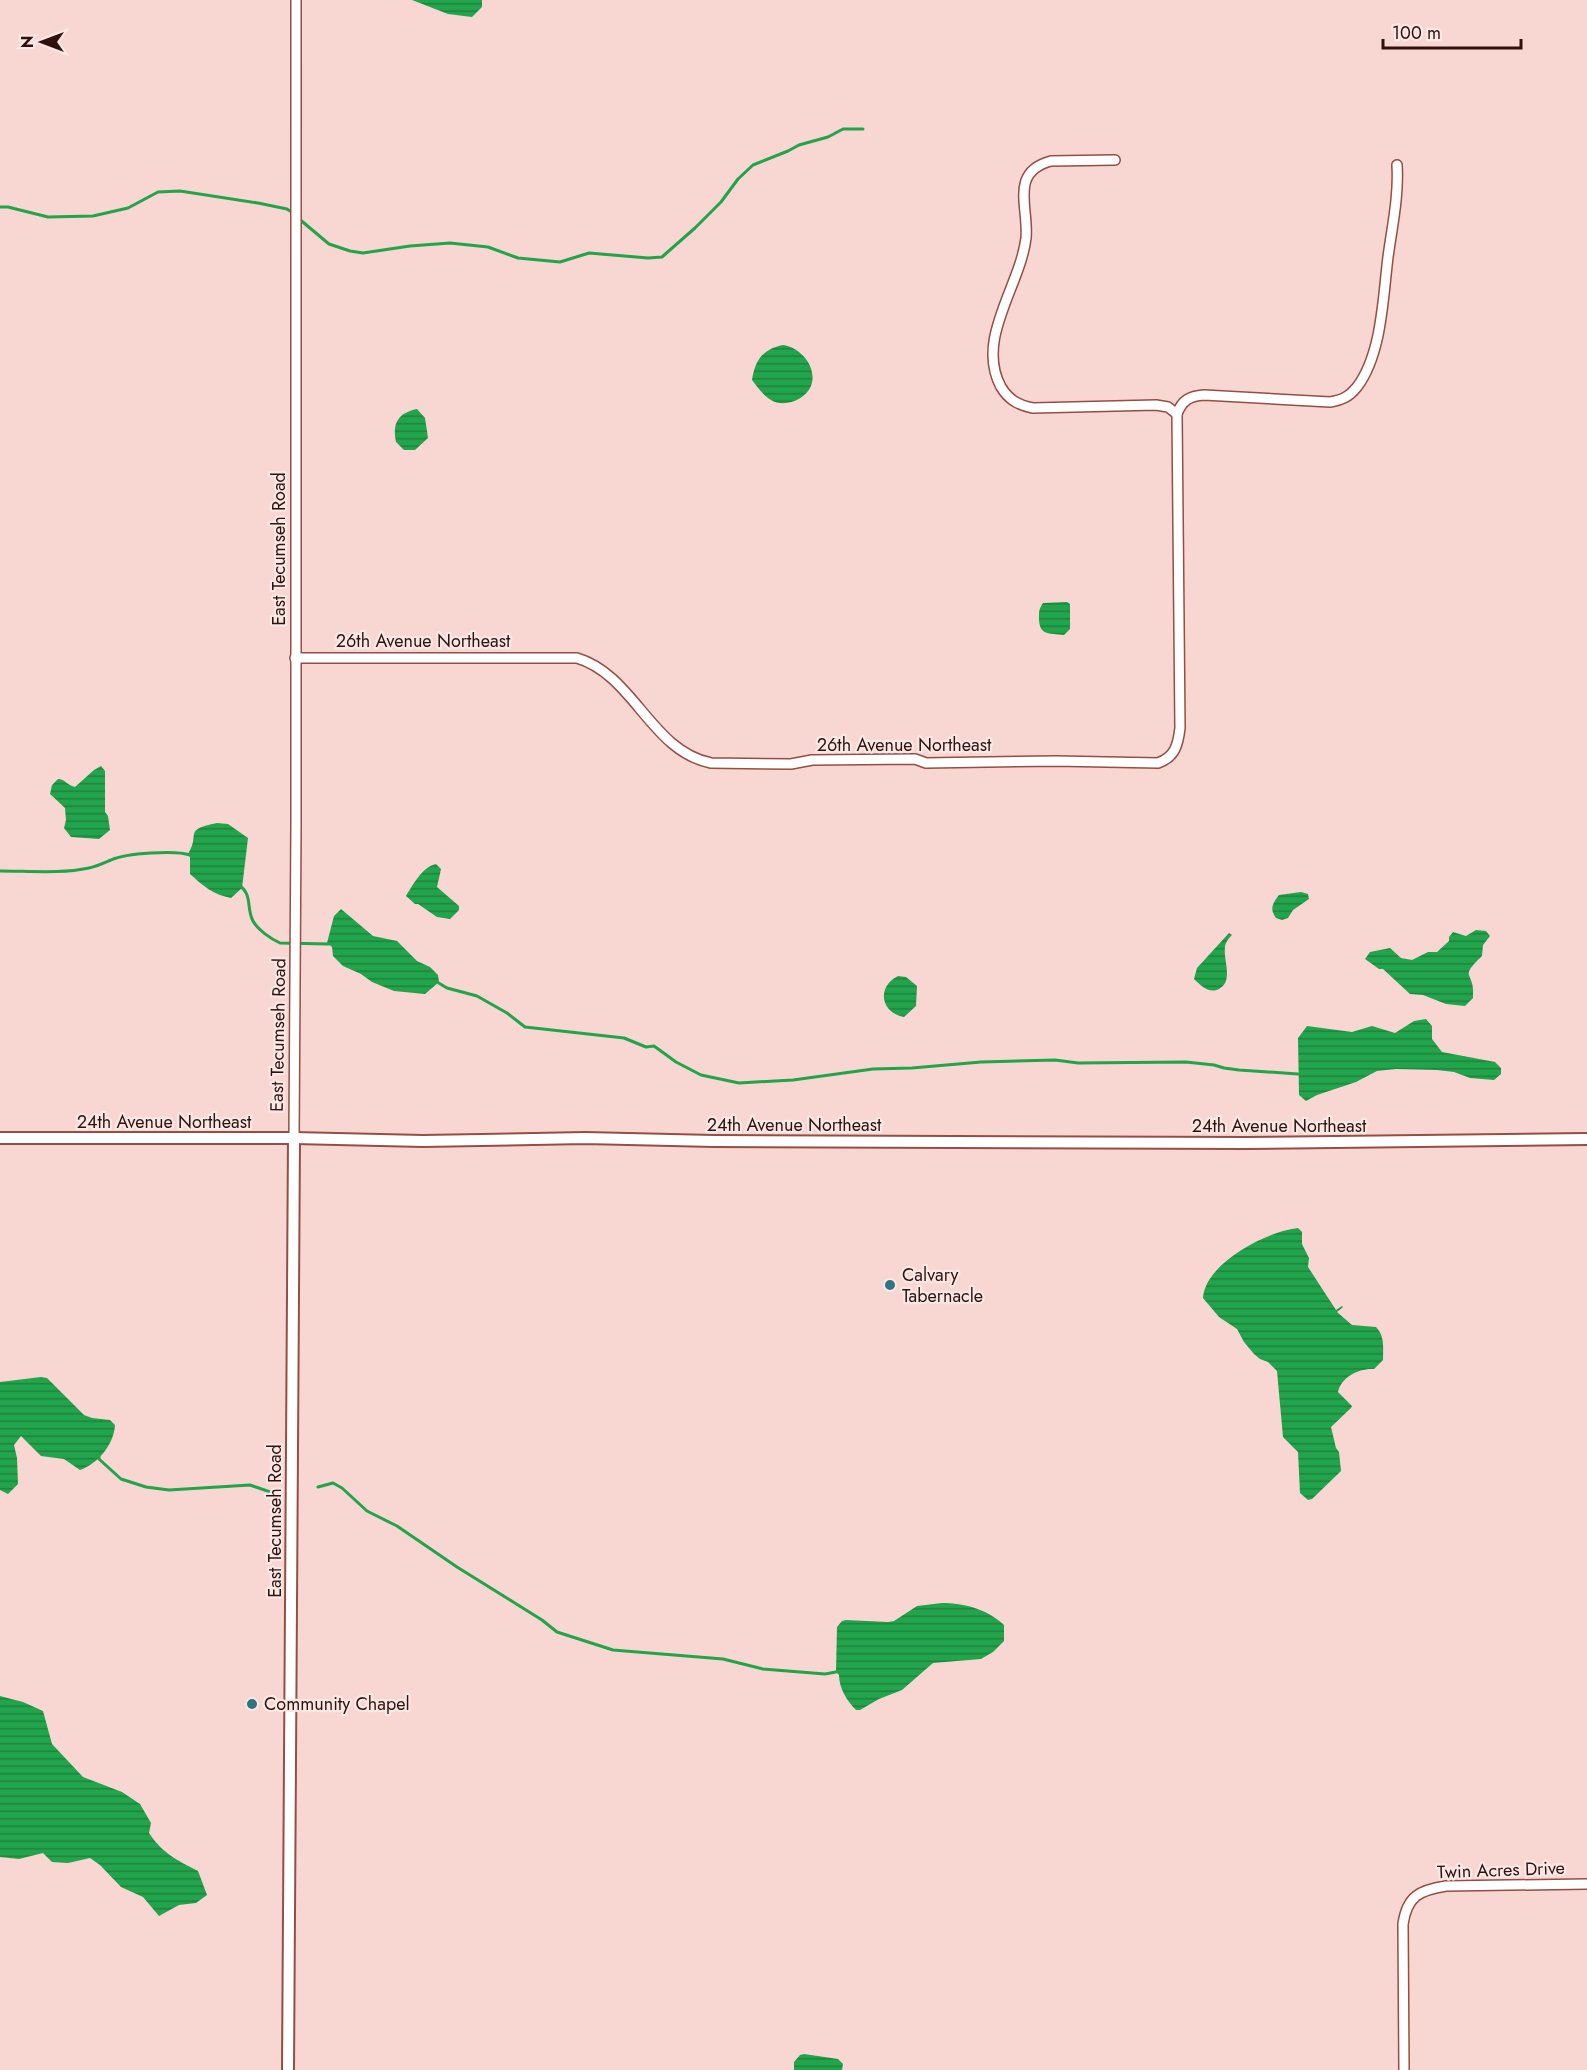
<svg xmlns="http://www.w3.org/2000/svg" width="1587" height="2070" font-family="Jost,sans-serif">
	<defs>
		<pattern id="water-rules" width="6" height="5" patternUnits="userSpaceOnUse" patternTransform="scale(1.5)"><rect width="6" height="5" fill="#21a44b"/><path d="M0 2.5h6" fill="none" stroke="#1d843d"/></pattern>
	</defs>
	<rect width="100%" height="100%" fill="#f8d6d1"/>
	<g fill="url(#water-rules)">
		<polygon points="412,0 482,0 482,7 472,17 448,14"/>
		<path d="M783 345C800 347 818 367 811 386 805 400 784 408 771 400 764 396 757 387 752 380 755 360 763 349 783 345Z"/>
		<path d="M417 409 425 418 428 438 415 450H404L396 442C392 423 398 413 417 409Z"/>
		<path d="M1067 602 1070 604V629L1064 635C1049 633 1039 636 1039 618 1039 611 1039 609 1043 603Z"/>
		<path d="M101 766 105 771V812L108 816 110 830 99 839 71 837 64 828 66 820 65 808 50 794 52 785 58 779C65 779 68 786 75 787L94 770Z"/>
		<path d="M217 823 228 824 248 838 242 888 231 898C214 895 203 886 190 874V857L188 854C201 834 182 830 217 823Z"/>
		<path d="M436 864 441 869 437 887 459 906V910L450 919 437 917 418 904H415L406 896C413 885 422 867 436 864Z"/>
		<path d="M1301 892 1308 894 1309 899 1293 910 1288 918 1282 920 1276 918C1269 909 1273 903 1279 895Z"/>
		<polygon points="341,909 373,936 397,941 417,961 430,967 438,975 439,982 425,994 394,991 372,982 361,974 343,966 333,956 332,947 327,943 334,916"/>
		<path d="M1476 930 1486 931 1490 936 1483 945 1482 956C1457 980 1476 970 1473 998L1465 1006 1446 1004 1423 995 1410 994 1383 969H1379L1365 959 1370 952 1390 948 1401 958 1412 960 1428 952H1437L1449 941V937L1453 932 1466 936Z"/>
		<path d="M1229 933 1232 935C1229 938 1225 943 1225 947 1223 960 1234 981 1219 989 1209 994 1201 986 1194 979L1197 968Z"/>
		<path d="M898 976 906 977 917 986 916 1006 904 1017C881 1013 876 987 898 976Z"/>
		<polygon points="1426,1019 1432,1026 1432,1039 1442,1052 1495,1062 1501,1068 1501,1074 1494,1080 1470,1078 1454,1072 1437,1070 1396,1069 1377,1071 1356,1082 1317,1095 1306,1101 1299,1095 1298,1038 1307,1026 1352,1032 1372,1026 1395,1033 1414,1021"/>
		<path d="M1298 1228 1302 1232V1244L1309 1258 1308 1267 1336 1310 1342 1306 1343 1307 1337 1312 1352 1325 1376 1327C1385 1336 1383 1348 1383 1360L1374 1369C1359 1368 1341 1377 1338 1392L1352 1406 1351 1408 1331 1427 1336 1448 1339 1452 1341 1471 1312 1499 1308 1500 1300 1493 1298 1452 1283 1437 1277 1371 1268 1362 1260 1359 1254 1354 1244 1342 1237 1329 1219 1317 1203 1298C1205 1263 1268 1231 1298 1228Z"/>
		<path d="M41 1377 47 1378 84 1415 92 1418 110 1420 115 1425C114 1444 98 1464 80 1470L64 1459 41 1456 21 1436 14 1445 17 1458 18 1484 8 1494 0 1490V1382Z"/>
		<path d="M942 1603C964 1603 987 1609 1004 1625V1641L993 1652 981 1659 933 1663 902 1690 879 1699 860 1710H856C847 1701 839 1688 839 1675L836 1672 837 1627 842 1621 846 1620 888 1622 894 1621 917 1606Z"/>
		<path d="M0 1696 23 1702 43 1711 52 1744 83 1777 122 1792 140 1804 151 1823 149 1833C163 1854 177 1860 198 1871L207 1895 196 1903 179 1905 159 1916 143 1897 121 1887 100 1865 90 1858 68 1863 52 1862 43 1853 19 1859 0 1857Z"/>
		<polygon points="804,2054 838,2059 843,2064 842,2070 794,2070 794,2062 800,2055"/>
	</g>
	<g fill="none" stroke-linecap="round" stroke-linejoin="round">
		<g stroke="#21a44b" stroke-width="3">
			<polyline points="0,207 8,207 48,217 93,216 128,208 158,192 180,191 258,203 287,209 293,213"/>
			<polyline points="298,218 329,244 350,251 363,253 410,246 450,243 488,247 518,258 560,262 589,253 648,258 662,257 695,228 721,202 738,179 753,165 788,151 799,145 828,137 843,129 863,129"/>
			<path d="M0 871C29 871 61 874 89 868 98 866 104 863 111 860 126 853 176 850 190 855"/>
			<path d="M239 885C253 895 246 908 253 921 258 930 271 939 280 943L329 944"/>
			<polyline points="437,982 447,988 477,996 507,1013 525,1027 624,1038 646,1047 654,1046 676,1062 701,1075 739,1083 793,1080 873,1069 912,1068 981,1062 1055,1060 1078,1063 1186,1062 1214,1065 1224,1068 1239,1070 1298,1074"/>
			<polyline points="99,1455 99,1459 121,1479 146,1487 169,1490 250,1485 276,1494"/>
			<polyline points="318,1487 333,1483 342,1488 367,1511 397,1526 457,1567 542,1620 557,1632 613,1650 723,1659 763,1669 825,1674 836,1672"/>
		</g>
		<g stroke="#944e45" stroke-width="12">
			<g id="minor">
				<path d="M1115 160 1051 161C1009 172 1029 208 1026 238 1020 287 975 339 1001 387 1009 400 1018 405 1033 408L1156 405 1168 407 1177 414C1182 400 1190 396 1204 395L1330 402C1342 400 1349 397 1357 387 1382 354 1383 297 1388 257 1392 227 1399 196 1397 165"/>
				<path d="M295 658H577C634 675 651 751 711 763L791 764 812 760 915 759 926 763 1056 761 1158 763C1175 757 1178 745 1180 728L1177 414"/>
				<polyline points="294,1138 296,824 296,0"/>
				<path d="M1404 2070 1403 1924C1407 1896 1420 1890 1446 1886L1587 1884"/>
			</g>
		</g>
		<g stroke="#944e45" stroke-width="14">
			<g id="tertiary">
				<polyline points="0,1138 294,1138 423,1141 585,1138 714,1141 1246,1143 1587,1139"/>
				<polyline points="288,2070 294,1138"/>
			</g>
		</g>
		<use href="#minor" stroke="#fff" stroke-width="9"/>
		<use href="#tertiary" stroke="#fff" stroke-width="10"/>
	</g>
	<g fill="#2d757f" stroke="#f9e8e5" stroke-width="2">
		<circle cx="890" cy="1285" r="6"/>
		<circle cx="252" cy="1704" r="6"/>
	</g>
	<g text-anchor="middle" stroke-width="4.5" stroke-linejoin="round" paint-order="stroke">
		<g font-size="18" fill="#2f120e" stroke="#f9e8e5">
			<text transform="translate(279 549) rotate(-90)" y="6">East Tecumseh Road</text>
			<text x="423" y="647">26th Avenue Northeast</text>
			<text x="904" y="751">26th Avenue Northeast</text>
			<text transform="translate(278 1035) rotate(-89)" y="6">East Tecumseh Road</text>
			<text x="164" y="1128">24th Avenue Northeast</text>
			<text x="794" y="1131">24th Avenue Northeast</text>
			<text x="1279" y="1132">24th Avenue Northeast</text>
			<text transform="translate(275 1521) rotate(-90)" y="6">East Tecumseh Road</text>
			<text transform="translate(1501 1870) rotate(-2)" y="6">Twin Acres Drive</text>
		</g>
		<g font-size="18" fill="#2f120e" stroke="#f9e8e5" text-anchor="start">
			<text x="902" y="1281">Calvary<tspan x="902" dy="21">Tabernacle</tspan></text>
			<text x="264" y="1710">Community Chapel</text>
		</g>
	</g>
	<g transform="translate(42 42) rotate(270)" stroke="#f9e8e5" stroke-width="4.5" paint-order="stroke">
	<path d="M0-4.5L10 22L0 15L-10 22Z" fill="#2f120e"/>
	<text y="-9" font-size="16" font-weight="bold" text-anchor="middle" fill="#2f120e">N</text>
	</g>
	<path d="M1383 39v9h138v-9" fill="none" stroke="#2f120e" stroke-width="3"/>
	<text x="1392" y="39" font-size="18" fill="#2f120e" stroke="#f9e8e5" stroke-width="4.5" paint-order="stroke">100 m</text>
</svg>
